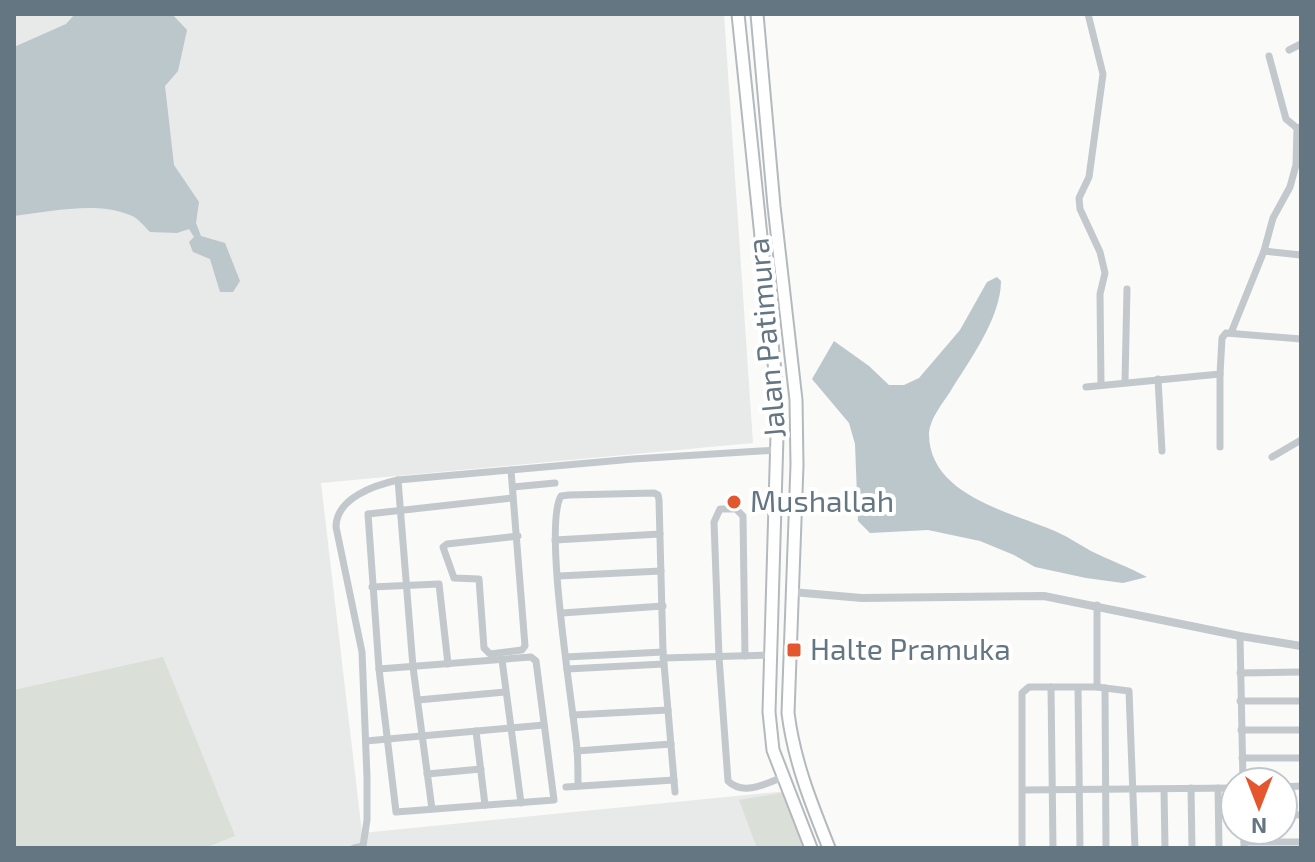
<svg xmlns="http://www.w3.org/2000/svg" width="1315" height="862" font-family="'Exo 2',sans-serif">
	<rect width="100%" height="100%" fill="#fafaf8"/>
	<polygon fill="#e8e9e9" points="14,14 724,14 753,443 321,483 362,833 787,791 809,848 14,848"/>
	<g fill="#dadfd7">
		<polygon points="163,657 235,836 205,848 14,848 14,690"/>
		<polygon points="787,792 808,848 757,848 739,800"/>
	</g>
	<g fill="#bbc7cb">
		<path d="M75 14H172L187 30 178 71 165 86 174 165 199 202 196 223 201 236 225 243 240 281 233 292H220L210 259 193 252 189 242 194 237 189 229 177 233 150 232C144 226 138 218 130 215 95 201 50 212 14 216V47L66 24Z"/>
		<path d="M997 277 1001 281C1001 318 969 361 950 392 942 404 929 420 929 435 930 497 1015 513 1059 533 1070 538 1080 545 1091 551 1109 560 1129 567 1147 577L1123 583 1086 578 1035 567 1014 555 980 541 928 530 870 533 858 521 855 444 849 423 812 379 834 341 869 366 889 385H904L919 378 960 330 987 282Z"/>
	</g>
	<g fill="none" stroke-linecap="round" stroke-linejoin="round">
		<g stroke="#b4b9bd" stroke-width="15">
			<g id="trunk">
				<polyline points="738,14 778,401 769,712 773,750 811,848"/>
				<path d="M757 14 774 206 796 400 797 465 788 713C794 761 811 803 829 848"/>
			</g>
		</g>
		<g stroke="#c3c8cc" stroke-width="7">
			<polyline points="1088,14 1103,74 1089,177 1079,198 1080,209 1100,252 1105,273 1100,294 1101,384"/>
			<polyline points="1289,50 1301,44"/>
			<polyline points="1269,56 1286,119 1297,128"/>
			<polyline points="1264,251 1301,255"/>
			<polyline points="1231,333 1264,251 1273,218 1290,187 1296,165 1297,128 1301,127"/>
			<polyline points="1220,374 1220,447"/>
			<polyline points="1158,379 1162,451"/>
			<polyline points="1125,381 1127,289"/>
			<polyline points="1086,387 1220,374 1222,338 1226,333 1301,339"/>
			<polyline points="1272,457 1301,440"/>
			<polyline points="511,470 525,646 522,650 490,654 484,648 479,579 454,578 443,547 447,544 518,536"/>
			<polyline points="398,480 413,667 432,809"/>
			<polyline points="513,487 555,483"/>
			<polyline points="555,540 660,534"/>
			<polyline points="559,576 661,571"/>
			<polyline points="372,587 439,584 448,664"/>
			<polyline points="1097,605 1097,687"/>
			<polyline points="562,613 663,606"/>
			<polyline points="1240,636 1243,782"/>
			<path d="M745 656 743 516 736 509H720L714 522 719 657 728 781C743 796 766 784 783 777"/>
			<polygon points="531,657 536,661 554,800 396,812 379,669"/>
			<polyline points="566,657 663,652"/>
			<polyline points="663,658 770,655"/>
			<polyline points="502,660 521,803"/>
			<polyline points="379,669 368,514 512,498"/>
			<polyline points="567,669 664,664"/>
			<polyline points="1240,673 1301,672"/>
			<polyline points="1051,687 1053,848"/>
			<polyline points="1078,688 1080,848"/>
			<polyline points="1105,688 1106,848"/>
			<polyline points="418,700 505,692"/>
			<polyline points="1240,701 1301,701"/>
			<polyline points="573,715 668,710"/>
			<polyline points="1241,730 1301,730"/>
			<polyline points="476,731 485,805"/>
			<polyline points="366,741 544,725"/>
			<polyline points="577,751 671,744"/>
			<polyline points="1242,758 1301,758"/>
			<polyline points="427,774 481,769"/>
			<path d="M578 786C578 774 578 761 577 749 573 705 543 526 561 496L569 495 654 493 658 495 659 500 663 652 675 792"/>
			<polyline points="566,787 674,780"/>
			<polyline points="1283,787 1301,786"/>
			<polyline points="1191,788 1192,848"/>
			<polyline points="1218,788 1219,848"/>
			<polyline points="1164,789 1165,848"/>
			<polyline points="1023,790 1235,788"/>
			<polyline points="1283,815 1301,815"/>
			<polyline points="1244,830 1244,848"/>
			<polyline points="1244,842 1301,842"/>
			<path d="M354 848 363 846 367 820V777L362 652 336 527C336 498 375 485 398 480L633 459 777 450"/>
			<polyline points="1022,848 1022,693 1029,687 1097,687 1129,691 1135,848"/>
		</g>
		<polyline stroke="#c3c8cc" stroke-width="8" points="792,592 862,598 1044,596 1240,636 1301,646"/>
		<use href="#trunk" stroke="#fff" stroke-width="11"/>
	</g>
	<g fill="#e4572e" stroke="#fff" stroke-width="3">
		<circle cx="734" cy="502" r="8"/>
		<rect x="786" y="642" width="16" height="16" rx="4"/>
	</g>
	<g text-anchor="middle" stroke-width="8" stroke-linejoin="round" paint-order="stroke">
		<g font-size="30" fill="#657683" stroke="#fff">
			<text transform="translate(767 338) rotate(-95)" y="10">Jalan Patimura</text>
		</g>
		<g font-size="30" fill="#657683" stroke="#fff" text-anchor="start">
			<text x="750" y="512">Mushallah</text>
			<text x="810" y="660">Halte Pramuka</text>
		</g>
	</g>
	<rect width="1315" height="862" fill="none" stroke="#657683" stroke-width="32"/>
	<g transform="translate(1259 806) rotate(180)"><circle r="38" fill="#ffffff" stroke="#c1c8cd" stroke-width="2"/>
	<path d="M0-6L14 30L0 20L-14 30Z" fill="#e4572e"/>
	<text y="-12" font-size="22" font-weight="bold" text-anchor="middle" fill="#657683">N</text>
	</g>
</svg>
